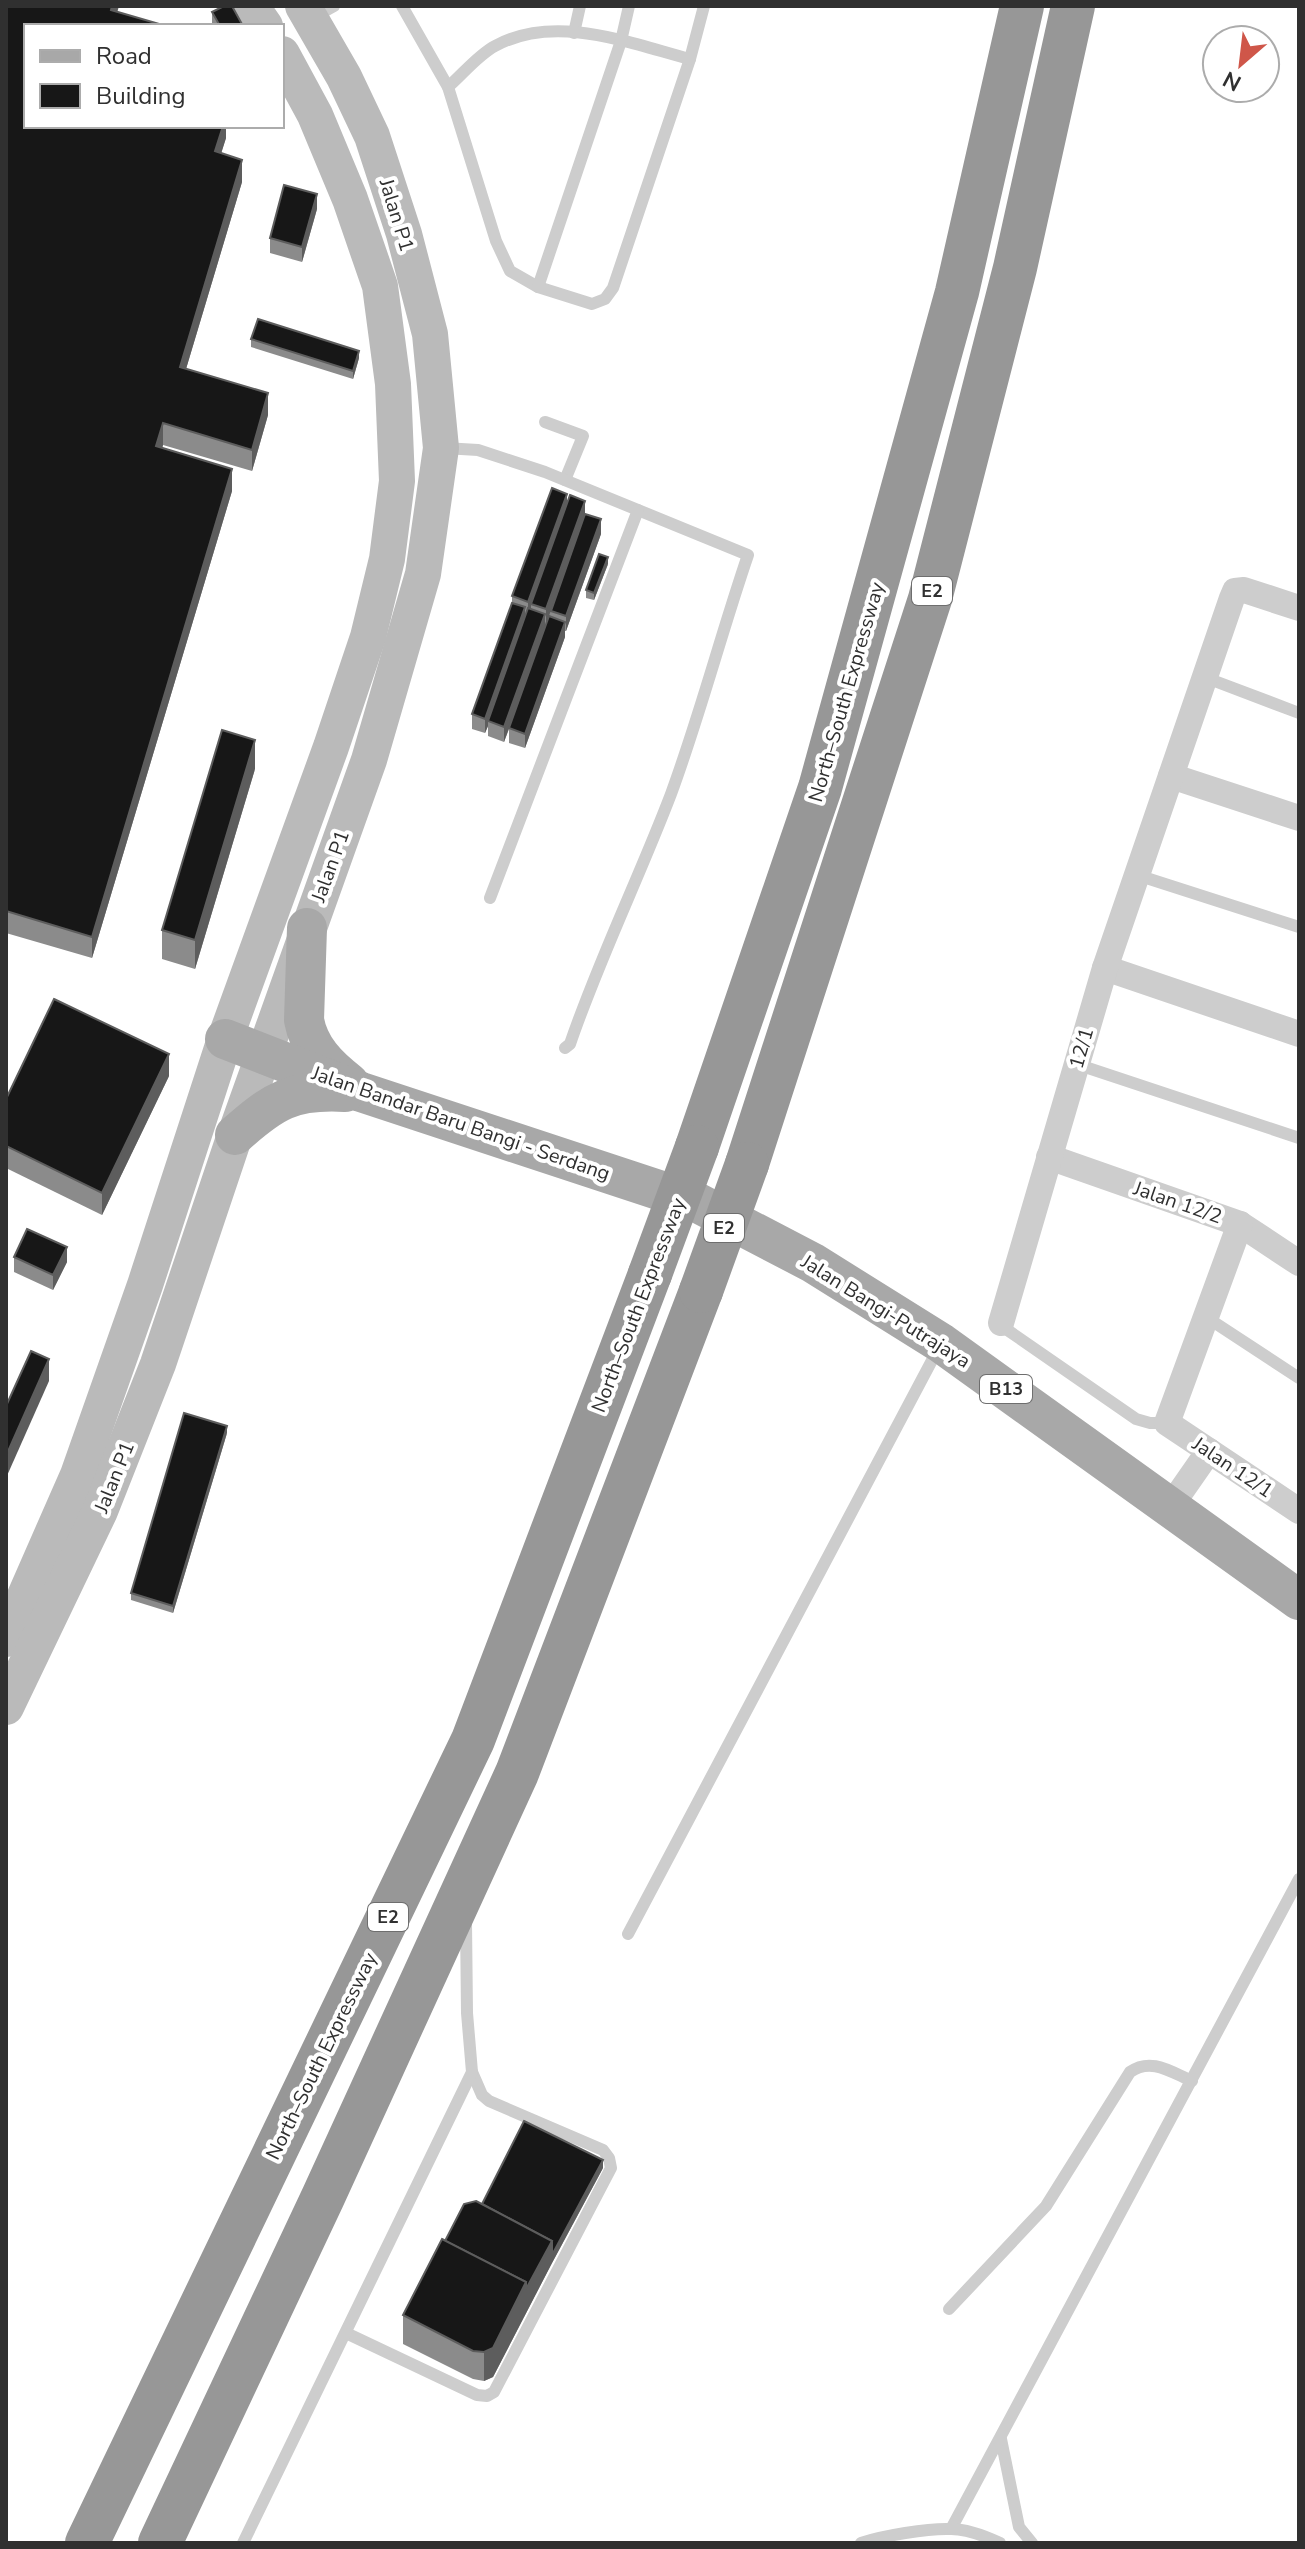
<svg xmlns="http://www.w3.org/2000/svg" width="1305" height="2549" font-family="'Nunito Sans',sans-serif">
	<rect width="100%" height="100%" fill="#fff"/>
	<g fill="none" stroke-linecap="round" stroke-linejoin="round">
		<g stroke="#cdcdcd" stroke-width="12">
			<polyline points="402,6 448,87 496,241 510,271 538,287 592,304 605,299 613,288 690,59 704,6"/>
			<polyline points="314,17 334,6"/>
			<polyline points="574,33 580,6"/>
			<path d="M448 87C463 74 478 55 495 46 555 13 629 43 690 59"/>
			<polyline points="538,287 621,41 629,6"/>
			<polyline points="545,422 583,436 565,480"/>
			<path d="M444 448 478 450 545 472 748 555C721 634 700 715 671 794 639 878 599 959 570 1044L565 1048"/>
			<polyline points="1204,677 1299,713"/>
			<polyline points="1137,875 1299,927"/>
			<polyline points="490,898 638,510"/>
			<polyline points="1076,1064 1299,1138"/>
			<polyline points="1206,1317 1299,1378"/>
			<polyline points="1001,1323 1006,1329 1136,1419 1150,1423 1167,1423"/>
			<polyline points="628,1934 938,1349"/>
			<path d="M949 2309 1046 2206 1130 2072C1151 2057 1171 2072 1192 2081"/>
			<polyline points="346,2333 477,2395 487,2396 494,2392 611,2168 609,2158 603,2150 489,2101 482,2095 472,2072"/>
			<polyline points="1001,2439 1019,2527 1032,2543"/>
			<polyline points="951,2529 1299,1879"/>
			<polyline points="243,2543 472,2072 467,2013 466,1922"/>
			<path d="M861 2543C882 2536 928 2528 951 2529 968 2529 985 2536 1000 2543"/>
		</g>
		<g stroke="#cdcdcd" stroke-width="26">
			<polyline points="1171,776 1299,818"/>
			<polyline points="1105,968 1299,1034"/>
			<polyline points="1049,1157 1240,1224 1299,1263"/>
			<polyline points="1240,1224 1167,1423 1299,1511"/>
			<polyline points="1001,1323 1105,968 1232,598 1235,591 1244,590 1299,608"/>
			<polyline points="1170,1507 1209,1451"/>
		</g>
		<g stroke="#bababa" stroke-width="36">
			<polyline points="251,6 265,26"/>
			<polyline points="6,1639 78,1475 145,1285 225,1039 331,747 368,637 387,559 397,481 393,384 380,286 350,199 315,115 282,54"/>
			<polyline points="6,1707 100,1511 158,1364 235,1135 369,760 423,574 441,448 430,334 404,234 372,136 344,77 303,6"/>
		</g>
		<g stroke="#a8a8a8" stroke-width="40">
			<path d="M307 928 304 1020C309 1048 327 1066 349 1083"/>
			<polyline points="225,1039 361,1092 698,1203 813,1263 941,1343 1299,1600"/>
			<path d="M235 1135C273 1101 292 1089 345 1092"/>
		</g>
		<g stroke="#979797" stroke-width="44">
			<polyline points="697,1147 820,788 957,292 1022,6"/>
			<polyline points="747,1164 930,599 1015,268 1073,6"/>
			<polyline points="87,2543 473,1740 650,1274"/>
			<polyline points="160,2543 323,2197 517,1773 701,1291"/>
		</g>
		<g stroke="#979797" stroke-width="44">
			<polyline points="650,1274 697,1147"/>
			<polyline points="701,1291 747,1164"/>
		</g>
	</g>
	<g fill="#8b8b8b">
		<polygon points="6,6 119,6 117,11 26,126 226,126 226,138 221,153 242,182 186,369 268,415 252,471 163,445 162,448 232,491 92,958 6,933"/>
		<polygon points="212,12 243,26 212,26"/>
		<polygon points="317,209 302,262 270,253 270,238"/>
		<polygon points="251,339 359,358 353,379 251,347"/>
		<polygon points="567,503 585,514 601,534 566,631 565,631 565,637 525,748 509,743 509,729 504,742 488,736 488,726 485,733 472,729 472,714 512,603 512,596"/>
		<polygon points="608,564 594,600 586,598 586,590"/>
		<polygon points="255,769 195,969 162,959 162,930"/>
		<polygon points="169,1076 102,1215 6,1168 6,1099"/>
		<polygon points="14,1257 67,1262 53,1290 14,1272"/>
		<polygon points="227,1433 173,1613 131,1600 131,1593"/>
		<polygon points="603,2168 552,2263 493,2377 484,2381 473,2379 403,2344 403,2315 445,2241"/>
	</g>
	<g fill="#5d5d5d">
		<polygon points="112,6 119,6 113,26 111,10"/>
		<polygon points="223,126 226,126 226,138 215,173 215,151"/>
		<polygon points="242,160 242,182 180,389 180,367"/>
		<polygon points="317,194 317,209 302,262 302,247"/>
		<polygon points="359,351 359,358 353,379 353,371"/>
		<polygon points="268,393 268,415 252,471 252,450"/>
		<polygon points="163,423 163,445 156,468 156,446"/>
		<polygon points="232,469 232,491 92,958 92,937"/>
		<polygon points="567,494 567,509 531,604 531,609 528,617 528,602"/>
		<polygon points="585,501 585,516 546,624 546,609"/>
		<polygon points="601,519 601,534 566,631 566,616"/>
		<polygon points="608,557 608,564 594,600 594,593"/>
		<polygon points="525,607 525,622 488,721 488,726 485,733 485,719"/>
		<polygon points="545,614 545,629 504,742 504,727"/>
		<polygon points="565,622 565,637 525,748 525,734"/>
		<polygon points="255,740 255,769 195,969 195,940"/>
		<polygon points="169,1054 169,1076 102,1215 102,1193"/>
		<polygon points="67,1247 67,1262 53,1290 53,1275"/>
		<polygon points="49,1359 49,1381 6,1478 6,1456"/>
		<polygon points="227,1426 227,1433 173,1613 173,1606"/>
		<polygon points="603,2160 603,2168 552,2263 552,2255"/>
		<polygon points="552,2241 552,2263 493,2377 484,2381 484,2352"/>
	</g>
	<g fill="#171717" stroke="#5d5d5d" stroke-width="2">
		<polygon points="6,6 112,6 111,10 166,26 26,26 26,126 223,126 215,151 242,160 180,367 268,393 252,450 163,423 156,446 232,469 92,937 6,911"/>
		<polygon points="224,6 232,6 243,26 220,26 212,12"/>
		<polygon points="284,185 317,194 302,247 270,238"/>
		<polygon points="258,319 359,351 353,371 251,339"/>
		<polygon points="552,488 567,494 528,602 512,596"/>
		<polygon points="570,495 585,501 546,609 531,604"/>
		<polygon points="585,514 601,519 566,616 551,611"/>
		<polygon points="599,554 608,557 594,593 586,590"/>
		<polygon points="512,603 525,607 485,719 472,714"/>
		<polygon points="528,608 545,614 504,727 488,721"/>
		<polygon points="549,616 565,622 525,734 509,728"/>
		<polygon points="222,730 255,740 195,940 162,930"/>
		<polygon points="54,999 169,1054 102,1193 6,1146 6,1099"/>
		<polygon points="27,1229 67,1247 53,1275 14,1257"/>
		<polygon points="31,1351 49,1359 6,1456 6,1406"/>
		<polygon points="184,1413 227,1426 173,1606 131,1593"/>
		<polygon points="524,2121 603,2160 552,2255 552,2241 482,2204"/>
		<polygon points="476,2201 552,2241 526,2289 526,2282 445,2241 464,2204"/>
		<polygon points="442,2239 526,2282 493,2348 484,2352 473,2351 403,2315"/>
	</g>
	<g text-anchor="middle" stroke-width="8" stroke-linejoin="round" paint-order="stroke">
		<g fill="#fff" stroke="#6e6e6e" stroke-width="2">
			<rect x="912" y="577" width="40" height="28" rx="6"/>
			<rect x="704" y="1214" width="40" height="28" rx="6"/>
			<rect x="980" y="1375" width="52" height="28" rx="6"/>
			<rect x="368" y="1903" width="40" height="28" rx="6"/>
		</g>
		<g font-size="18" font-weight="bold" fill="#303030">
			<text x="932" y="597">E2</text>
			<text x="724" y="1234">E2</text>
			<text x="1006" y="1395">B13</text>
			<text x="388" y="1923">E2</text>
		</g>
		<g font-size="20" fill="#303030" stroke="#fff">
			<text transform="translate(397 215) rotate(73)" y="7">Jalan P1</text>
			<text transform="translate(846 692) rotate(-74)" y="7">North–South Expressway</text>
			<text transform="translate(330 866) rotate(-70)" y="7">Jalan P1</text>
			<text transform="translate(1081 1048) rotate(-74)" y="7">12/1</text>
			<text transform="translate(461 1123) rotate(19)" y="7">Jalan Bandar Baru Bangi - Serdang</text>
			<text transform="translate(1178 1202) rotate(19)" y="7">Jalan 12/2</text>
			<text transform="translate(638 1305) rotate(-69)" y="7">North–South Expressway</text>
			<text transform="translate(886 1311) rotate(32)" y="7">Jalan Bangi-Putrajaya</text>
			<text transform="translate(1233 1467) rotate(34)" y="7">Jalan 12/1</text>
			<text transform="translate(114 1477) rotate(-68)" y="7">Jalan P1</text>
			<text transform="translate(321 2056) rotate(-64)" y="7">North–South Expressway</text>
		</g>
	</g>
	<rect width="1305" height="2549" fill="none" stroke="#303030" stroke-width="16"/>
	<rect x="24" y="24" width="260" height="104" fill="#ffffff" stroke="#acacac" stroke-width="2"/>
	<rect x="40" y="50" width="40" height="12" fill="#a8a8a8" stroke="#acacac" stroke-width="2"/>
	<text x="96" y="64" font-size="24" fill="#303030">Road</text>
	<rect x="40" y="84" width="40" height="24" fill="#171717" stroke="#acacac" stroke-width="2"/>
	<text x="96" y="104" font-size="24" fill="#303030">Building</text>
	<g transform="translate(1241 64) rotate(208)"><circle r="38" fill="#ffffff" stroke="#acacac" stroke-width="2"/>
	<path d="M0-6L14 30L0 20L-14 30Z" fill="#cf5649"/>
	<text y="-12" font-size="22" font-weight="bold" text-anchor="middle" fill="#303030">N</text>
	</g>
</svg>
